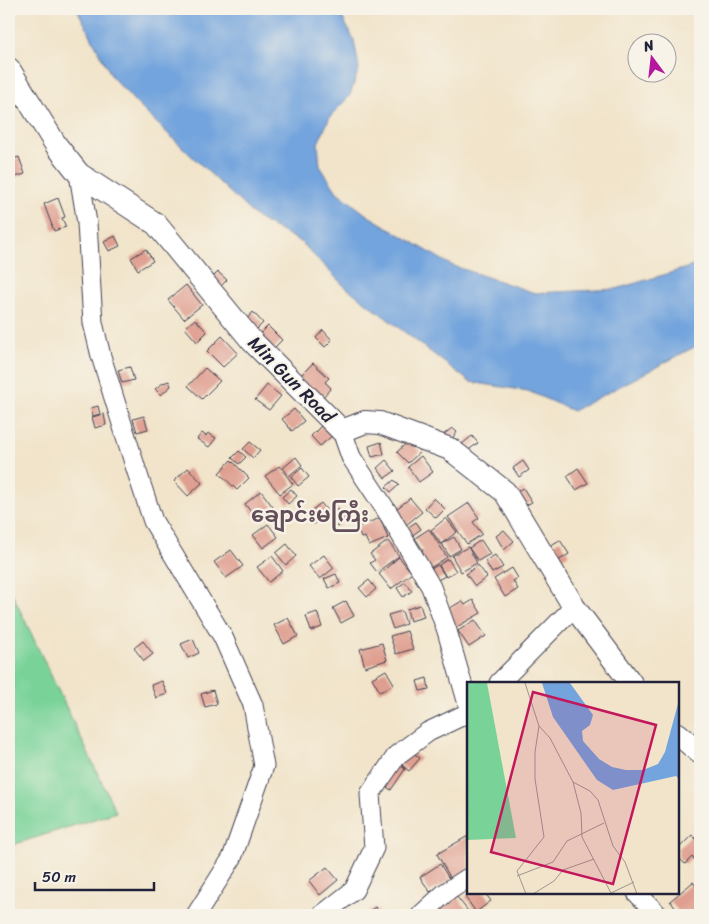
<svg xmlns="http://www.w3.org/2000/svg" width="709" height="924" font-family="Sriracha,'Noto Sans Myanmar',sans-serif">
	<rect width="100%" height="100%" fill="#f7f3e8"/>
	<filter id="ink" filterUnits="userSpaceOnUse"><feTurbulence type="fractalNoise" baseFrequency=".02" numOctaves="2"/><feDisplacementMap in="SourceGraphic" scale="10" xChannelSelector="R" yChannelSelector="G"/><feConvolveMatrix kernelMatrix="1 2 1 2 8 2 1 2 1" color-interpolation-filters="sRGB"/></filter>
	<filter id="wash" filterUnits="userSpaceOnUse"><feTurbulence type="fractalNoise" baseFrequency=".0096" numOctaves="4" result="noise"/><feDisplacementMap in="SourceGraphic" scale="20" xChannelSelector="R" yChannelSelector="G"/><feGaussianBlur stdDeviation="1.12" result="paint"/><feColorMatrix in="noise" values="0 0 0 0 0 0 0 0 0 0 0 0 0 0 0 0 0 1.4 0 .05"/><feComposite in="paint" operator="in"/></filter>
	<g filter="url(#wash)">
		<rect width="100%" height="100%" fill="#f1e4ca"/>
		<polygon fill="#79d399" stroke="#4e7a6a" points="9,587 116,812 9,846"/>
		<polygon fill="#73a4dd" stroke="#4a638c" points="77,9 334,9 340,13 354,40 359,68 350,95 330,117 318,143 320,166 337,192 367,215 451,265 535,293 616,289 700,264 700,344 573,411 528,391 470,382 343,285 301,242 257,218 141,108 112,77"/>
		<g id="blocks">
			<g fill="#df9f90">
				<polygon points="19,157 25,174 12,178 9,168 9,160"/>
				<polygon points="58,198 65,217 62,218 66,227 54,231 44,204"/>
				<polygon points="115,236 120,246 109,251 104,242"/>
				<polygon points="146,249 153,261 138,270 131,258"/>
				<polygon points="218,272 227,280 220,287 211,279"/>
				<polygon points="186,285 202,305 184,319 168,300"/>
				<polygon points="253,312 263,323 254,332 244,322"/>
				<polygon points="195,319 207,332 197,342 185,328"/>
				<polygon points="268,326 282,340 270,352 256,338"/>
				<polygon points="323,330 332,340 325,347 316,338"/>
				<polygon points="222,336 238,353 223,367 207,351"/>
				<polygon points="313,363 329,378 325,382 331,388 322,398 298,378"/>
				<polygon points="130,367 134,380 122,383 118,370"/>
				<polygon points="205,368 220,381 202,399 188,386"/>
				<polygon points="169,381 171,386 161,395 155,389 163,383"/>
				<polygon points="267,385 281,396 269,410 255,400"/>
				<polygon points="98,406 100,414 93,416 91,408"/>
				<polygon points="294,409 304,421 292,431 282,419"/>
				<polygon points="104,414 106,425 95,428 92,417"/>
				<polygon points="144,416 148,429 137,432 133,419"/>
				<polygon points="323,424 333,435 320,446 311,436"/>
				<polygon points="452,428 457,432 449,442 443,435"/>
				<polygon points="202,433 206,436 208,433 216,438 209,447 197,439"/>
				<polygon points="472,436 478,443 467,451 462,444"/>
				<polygon points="409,441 420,452 408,463 397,452"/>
				<polygon points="250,442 260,450 253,458 243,449"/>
				<polygon points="381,442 384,454 372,457 369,446"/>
				<polygon points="239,451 246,457 239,464 232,458"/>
				<polygon points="421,456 433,472 419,482 408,467"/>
				<polygon points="296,457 302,465 289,476 283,468"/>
				<polygon points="231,460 249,478 237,490 219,473"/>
				<polygon points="386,460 395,471 385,478 377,468"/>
				<polygon points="523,461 529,470 519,477 513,468"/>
				<polygon points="279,466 293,484 280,494 265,476"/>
				<polygon points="188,468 202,483 188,496 174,481"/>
				<polygon points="302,468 309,477 298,486 291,477"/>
				<polygon points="578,468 588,483 576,490 567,476"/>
				<polygon points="394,480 399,485 391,492 386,487"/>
				<polygon points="523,488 532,502 521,508 512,494"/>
				<polygon points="291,489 297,496 288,504 282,497"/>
				<polygon points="261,491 273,507 256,519 245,504"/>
				<polygon points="410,498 422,512 406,525 394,511"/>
				<polygon points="434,498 445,509 436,518 425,508"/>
				<polygon points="321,503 329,513 314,524 307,514"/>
				<polygon points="469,503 479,518 473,522 482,534 467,544 448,517"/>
				<polygon points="338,509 346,518 337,527 328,517"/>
				<polygon points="380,518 388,538 369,546 365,537 361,538 357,527"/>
				<polygon points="446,518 457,532 441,544 431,530"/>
				<polygon points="416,522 421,529 410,537 404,530"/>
				<polygon points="268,524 278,537 263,548 253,535"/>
				<polygon points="429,529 447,557 429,569 419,553 423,550 415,538"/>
				<polygon points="504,530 514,541 504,550 496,536"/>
				<polygon points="454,537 461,549 449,556 442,544"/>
				<polygon points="481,540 490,554 478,561 469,548"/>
				<polygon points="560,540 569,554 558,561 549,546"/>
				<polygon points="388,541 399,556 377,572 370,563 375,560 370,554"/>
				<polygon points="287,544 296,556 286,565 276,553"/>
				<polygon points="468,547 477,563 461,572 452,556"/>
				<polygon points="231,550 243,566 226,578 214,562"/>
				<polygon points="324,555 334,568 320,579 309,566"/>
				<polygon points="495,555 503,567 492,573 485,561"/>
				<polygon points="272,556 283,571 269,582 257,567"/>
				<polygon points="399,557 412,573 391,589 379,574"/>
				<polygon points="448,559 456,571 446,577 439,565"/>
				<polygon points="438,565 445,576 434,582 427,571"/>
				<polygon points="478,565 487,577 475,586 466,574"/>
				<polygon points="512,568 518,578 513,581 518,589 505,597 494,579"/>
				<polygon points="336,574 340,583 329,588 324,579"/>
				<polygon points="369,580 376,589 367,597 359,588"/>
				<polygon points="405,582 412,591 403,597 397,588"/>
				<polygon points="473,600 481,613 455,628 445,611 462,601 465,605"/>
				<polygon points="346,601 354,616 341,623 333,608"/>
				<polygon points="420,605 424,617 410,621 407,609"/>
				<polygon points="402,611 406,624 393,629 388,615"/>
				<polygon points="317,612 322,627 311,631 306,616"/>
				<polygon points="288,618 298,636 284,644 274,625"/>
				<polygon points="475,620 486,636 469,647 458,631"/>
				<polygon points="407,631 413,649 396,654 390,636"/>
				<polygon points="193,639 199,653 188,658 181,644"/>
				<polygon points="143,641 153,654 144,661 134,648"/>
				<polygon points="382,643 387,660 365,667 360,649"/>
				<polygon points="386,670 394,684 380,692 372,678"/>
				<polygon points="427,678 429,689 420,691 417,681"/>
				<polygon points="162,681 167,694 156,698 151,685"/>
				<polygon points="213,690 217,704 205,707 201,694"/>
				<polygon points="408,749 420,758 409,771 398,762"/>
				<polygon points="395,762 405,769 391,790 381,783"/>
				<polygon points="692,835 700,843 700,856 696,861 692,857 685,864 678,857 678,849"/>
				<polygon points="468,836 468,870 451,879 437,854"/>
				<polygon points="440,864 450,880 430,892 420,877"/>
				<polygon points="327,867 338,880 320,895 309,881"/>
				<polygon points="693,882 700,891 700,906 689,915 681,915 670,901"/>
				<polygon points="471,893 485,893 491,901 476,912 465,897"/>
				<polygon points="457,897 468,911 462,915 434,915 433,914"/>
				<polygon points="375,907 382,915 363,915"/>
			</g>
		</g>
	</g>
	<g filter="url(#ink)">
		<use href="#blocks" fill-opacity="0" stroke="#413f50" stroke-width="1"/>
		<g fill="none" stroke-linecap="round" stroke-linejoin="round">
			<g stroke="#413f50" stroke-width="21">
				<g id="minor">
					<polyline points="79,174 87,223 93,323 101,356 136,469 153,521 223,637 253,705 264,766 232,858 196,915"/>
					<polyline points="342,431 351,457 390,516 431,587 447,631 468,704"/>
					<polyline points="499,683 574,607"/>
					<polyline points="637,893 658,915"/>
					<polyline points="322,915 354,890 374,848 370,794 397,755 428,732 468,713"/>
					<polyline points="421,915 445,893 468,878"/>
				</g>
			</g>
			<g stroke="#413f50" stroke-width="24">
				<g id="tertiary">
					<polyline points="9,69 56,145 79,174 156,224 252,341 342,431 365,422 380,423 450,449 505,492 574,607 631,683"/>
					<polyline points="678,734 700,753"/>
				</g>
			</g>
			<use href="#minor" stroke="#fff" stroke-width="19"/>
			<use href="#tertiary" stroke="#fff" stroke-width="22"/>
		</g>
	</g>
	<g text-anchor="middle" stroke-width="4.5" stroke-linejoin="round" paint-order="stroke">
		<g font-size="19" fill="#22223b" stroke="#f7f3e8">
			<text transform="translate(292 379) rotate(45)" y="7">Min Gun Road</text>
		</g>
		<g font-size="21" font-weight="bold" fill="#644e59" stroke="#f7f3e8">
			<text x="310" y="522">ချောင်းမကြီး</text>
		</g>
	</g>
	<g transform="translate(467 682)">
		<rect width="212" height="212" fill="#f1e4ca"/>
		<path d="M0 1H20L49 156 0 158Z" fill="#79d399"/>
		<path d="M75 1H103L126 33 123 43 115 49 116 59 132 77 145 85 159 88H176L191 82 198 70 212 18V97L209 94 146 108 130 98 86 35Z" fill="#73a4dd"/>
		<path fill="none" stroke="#9e9691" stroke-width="1" d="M58 1 72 44 83 56 106 100 123 109 131 118 146 164 158 180 170 212M106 100 114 131 115 155 144 211 167 200M50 194 86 180 100 159 137 141M59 212 50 189 77 155 68 97V70L72 44M66 212 87 199 96 188 127 177"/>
		<path fill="#c2185b" fill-opacity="0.15" stroke="#c2185b" stroke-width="2.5" d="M66 10 189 43 146 202 24 170Z"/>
		<rect width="212" height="212" fill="none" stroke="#22223b" stroke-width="2.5"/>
	</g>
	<rect width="709" height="924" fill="none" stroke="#f7f3e8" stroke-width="30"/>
	<g transform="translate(652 58) rotate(345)"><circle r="24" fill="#f7f3e8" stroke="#a29fa3"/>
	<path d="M0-4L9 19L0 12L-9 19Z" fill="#b5179e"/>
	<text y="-8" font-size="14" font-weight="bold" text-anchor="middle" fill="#22223b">N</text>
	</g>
	<path d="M35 882v8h119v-8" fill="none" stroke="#22223b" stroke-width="2.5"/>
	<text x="42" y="882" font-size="15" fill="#22223b" stroke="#f7f3e8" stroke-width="4" paint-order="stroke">50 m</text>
</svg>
